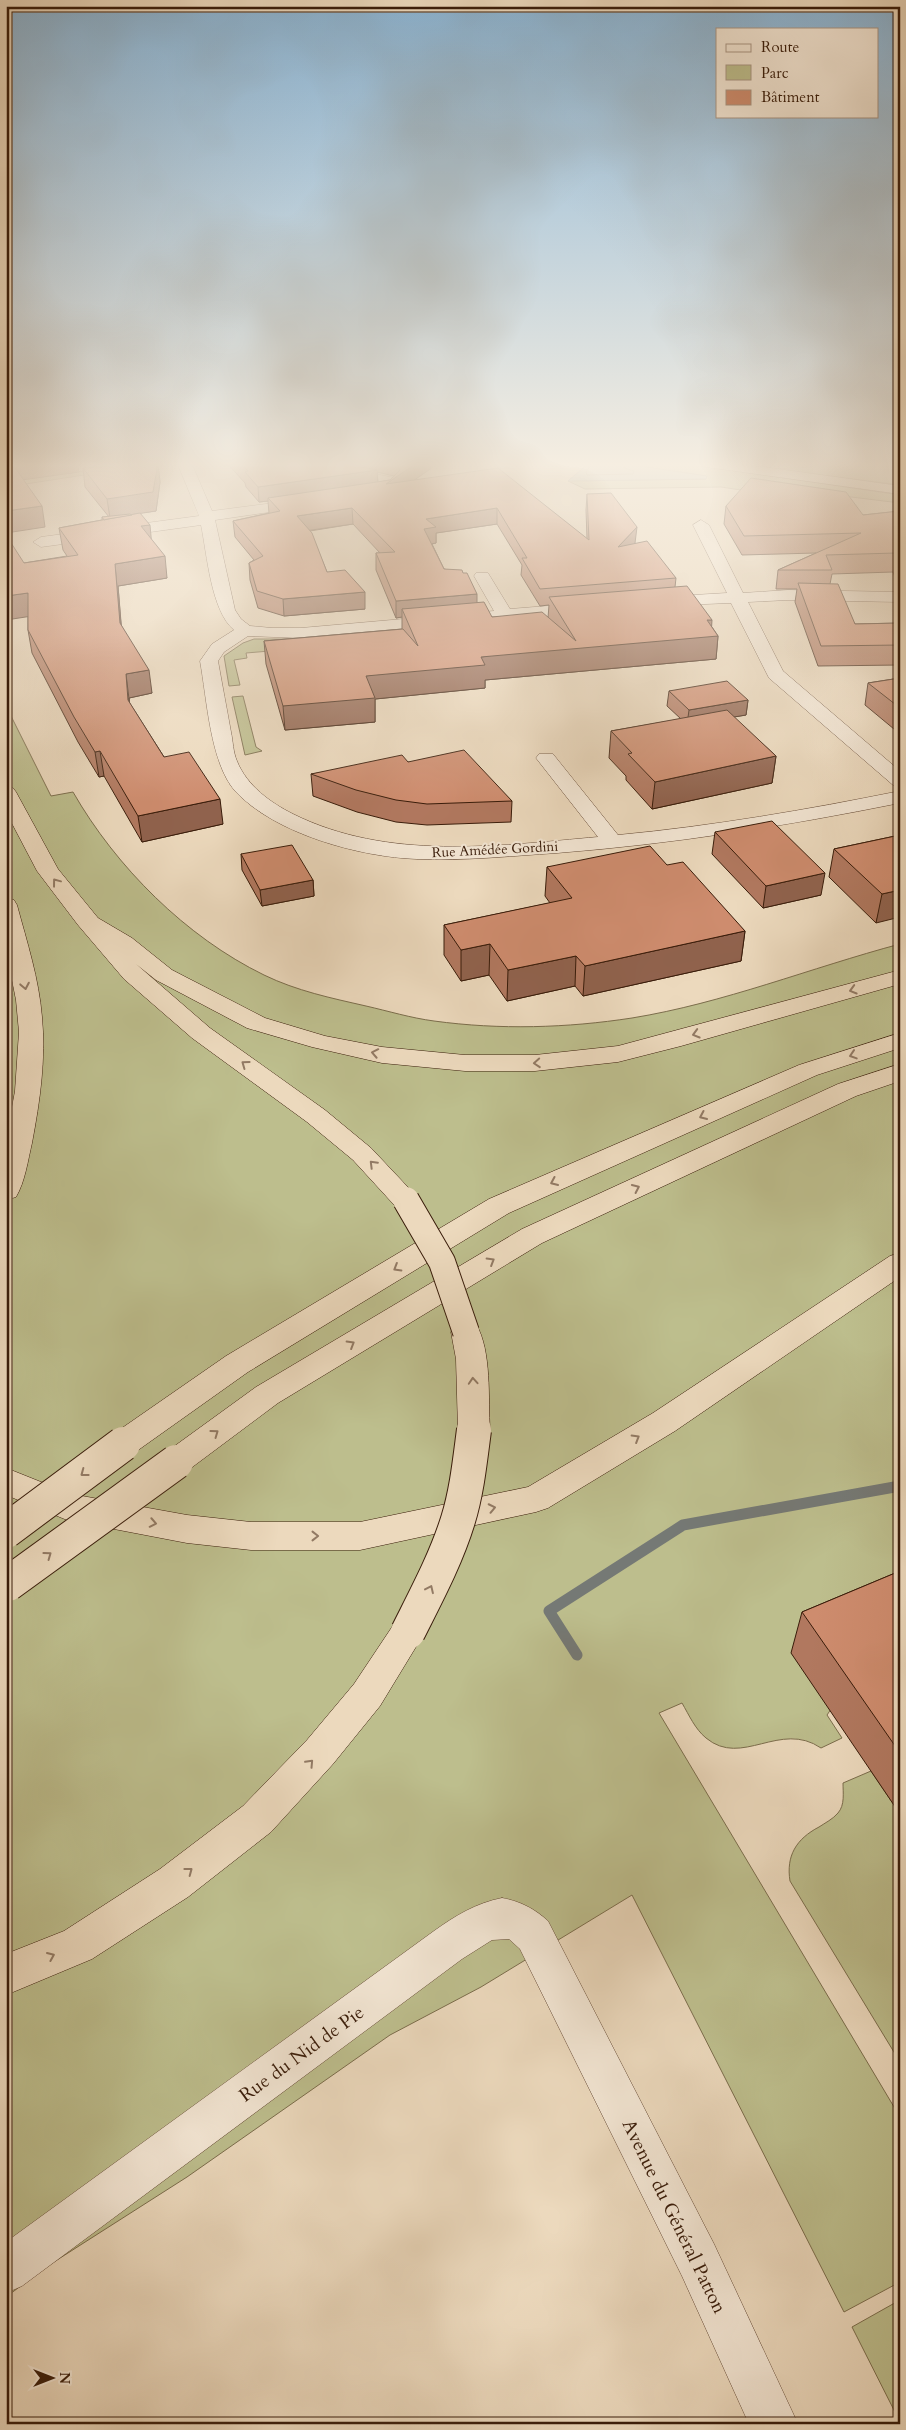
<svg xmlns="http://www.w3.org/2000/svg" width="906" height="2430" font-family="Cardo,serif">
	<rect width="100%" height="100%" fill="#ecd9bd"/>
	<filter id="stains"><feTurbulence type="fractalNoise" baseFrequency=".004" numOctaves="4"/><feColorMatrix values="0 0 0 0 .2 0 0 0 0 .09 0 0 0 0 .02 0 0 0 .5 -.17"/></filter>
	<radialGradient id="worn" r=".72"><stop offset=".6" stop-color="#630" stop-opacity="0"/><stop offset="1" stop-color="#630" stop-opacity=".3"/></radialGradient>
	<g fill="#bdbe8d" stroke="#7b6d4c">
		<polygon points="148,462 168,462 6,487 6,482"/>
		<polygon points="612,462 676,462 900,495 900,503 835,495 840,505 721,487 585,489 568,481 706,479 706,476"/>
		<polygon points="835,462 891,462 900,466 900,485 776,469 808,467"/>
		<polygon points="254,639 296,639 342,645 246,653 247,658 234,660 240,685 229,686 224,656 243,643"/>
		<polygon points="243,696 256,747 262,751 245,755 232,697"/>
		<path d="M6 706 51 796 73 792C116 867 186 937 264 975 297 991 331 998 366 1006 388 1011 411 1018 434 1021 500 1030 567 1028 632 1018 724 1003 810 968 900 944V1608L827 1715 842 1738 821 1748C780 1720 742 1768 706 1738 695 1729 689 1715 682 1703L659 1713 900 2117V2282L844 2312 632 1895 481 1987 390 2035 187 2177 46 2267 6 2297Z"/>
		<path d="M871 1771 900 1814V2062L790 1881C786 1856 796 1839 819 1827 825 1823 833 1819 838 1813 845 1805 843 1793 843 1783Z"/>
		<polygon points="900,2300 900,2422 852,2327"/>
	</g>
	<polygon fill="#9db7bc" stroke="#757975" points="590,462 612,462 707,476 706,479 568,481"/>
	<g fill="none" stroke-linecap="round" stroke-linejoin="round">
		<polyline stroke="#6b6a63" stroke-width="1" points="593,462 586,472 587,475 633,474 634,471 624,468 622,462"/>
		<polyline stroke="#757975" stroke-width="11" points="577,1655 549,1611 683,1525 900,1486"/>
		<g stroke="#664b37" stroke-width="1">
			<g id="street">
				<path d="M177 462H191L212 511 305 499 312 503 305 507 215 520 235 610 241 619 250 626 272 628H301L494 611 474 576 476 573H488L510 609 584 603 590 604 592 608 590 612 584 613 301 638 248 636 224 652 218 661C222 685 227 708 231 732 233 741 233 752 237 761 247 786 271 803 293 814 388 861 497 846 598 837L536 758 539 754H553L618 835C713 826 806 810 900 791V803C786 826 672 844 557 853 510 856 464 861 417 859 360 857 275 834 235 791 210 762 207 699 200 661L212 644 234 630C211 611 207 554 201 525L41 547 33 542 41 537 199 516Z"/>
				<path d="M341 467 395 478 399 486C391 497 370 500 357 497L355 494 357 491 381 487 384 484 336 474 334 471Z"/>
				<polygon points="701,520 709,525 743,593 788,590 900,592 900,602 788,600 748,602 783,671 900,771 900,787 893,785 769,678 731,603 654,606 652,602 654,598 660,597 727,593 693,525"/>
				<path d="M502 1898C520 1901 535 1909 548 1921L714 2244 798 2424H749L682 2276 520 1949 509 1939 492 1940 462 1959 22 2286 6 2293V2242L434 1931C455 1916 476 1903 502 1898Z"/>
			</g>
		</g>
		<g stroke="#391c0a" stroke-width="1">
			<g id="secondary">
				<polygon points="692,462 727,462 900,486 900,494 699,466"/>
				<polygon points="891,462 900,462 900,466 893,465"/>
			</g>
		</g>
		<g stroke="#391c0a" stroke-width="1">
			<g id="highway">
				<polygon points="6,786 13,788 16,792 58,869 98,918 132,938 172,970 265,1018 325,1036 382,1047 465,1055 535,1055 618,1046 900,970 900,984 681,1046 618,1062 535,1071 465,1071 382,1063 312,1047 247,1028 156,980 136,964 210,1028 325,1110 371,1148 420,1200 416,1207 406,1209 396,1207 353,1160 307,1122 192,1038 124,979 78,925 37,871 6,812"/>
				<path d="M6 898 14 900 17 905C27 942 39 979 42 1017 46 1059 40 1101 32 1143 28 1160 25 1182 16 1197L6 1200V1139L15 1091 19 1032 16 1000 6 950Z"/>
				<polygon points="900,1033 900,1048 817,1075 509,1213 248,1372 134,1453 123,1456 112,1453 107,1444 112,1435 226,1356 489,1199 799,1065"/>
				<polygon points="900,1064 900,1081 856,1096 542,1243 278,1403 187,1471 176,1475 165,1471 160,1462 165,1453 256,1387 522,1229 838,1084"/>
				<polygon points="900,1253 900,1277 675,1431 548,1508 536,1512 360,1550 251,1550 187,1543 67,1520 6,1495 6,1468 71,1494 187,1515 251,1522 360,1522 528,1487 653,1413 890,1256"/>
				<path d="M466 1321 476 1324C492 1351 488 1399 490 1430L485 1439 474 1442 463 1439 458 1430 456 1359 451 1332 456 1324Z"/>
				<polygon points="408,1617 420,1621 425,1632 380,1706 333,1764 271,1832 188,1897 92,1959 6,1995 6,1954 64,1931 160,1869 243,1806 307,1740 354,1684 396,1621"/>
			</g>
		</g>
		<use href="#street" fill="#f3e6d4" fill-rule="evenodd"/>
		<use href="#secondary" fill="#f3e6d4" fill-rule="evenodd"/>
		<use href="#highway" fill="#ecd9bd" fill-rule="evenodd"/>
		<g stroke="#391c0a" stroke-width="28" stroke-linecap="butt">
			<polyline id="highway-bridge-far1" points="406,1200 442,1262 466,1332"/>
		</g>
		<g stroke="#391c0a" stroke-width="36" stroke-linecap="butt">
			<g id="highway-bridge">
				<polyline points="6,1531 123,1444"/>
				<polyline points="8,1584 176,1462"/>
				<path d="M408 1632C426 1596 446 1559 458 1520 467 1491 470 1460 474 1430"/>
			</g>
		</g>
		<use href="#highway-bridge-far1" stroke="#ecd9bd" stroke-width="26"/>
		<use href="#highway-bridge" stroke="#ecd9bd" stroke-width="34"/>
	</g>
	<g fill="#b1785f" stroke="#391c0a" fill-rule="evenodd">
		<path d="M226 462H440L414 480 587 539 586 510 587 494 635 543 676 578 675 587 712 627 718 636 716 659 485 680V688L375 699V722L285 730 266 664 264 641 402 629V617L396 618 376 570V553H380L353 524 310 531 327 572 365 609 284 616 258 608 250 580 249 563 254 560 235 537 233 521 269 513 268 501 259 502 246 487 245 483ZM377 472 394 476 390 480 378 482ZM497 524 522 565 521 575 540 606 549 605 548 618 492 617 477 603 463 573 444 569 432 544 436 543V533Z"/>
		<polygon points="158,463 160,482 156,511 131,514 151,539 167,578 118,586 121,625 152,693 129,698 129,702 164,757 223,824 142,842 104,776 99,777 78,742 32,653 28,630 28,616 24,563 67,556 63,550 59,528 102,520 102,517 109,517 85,487 83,468"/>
		<polygon points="726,506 863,515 900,511 900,590 893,572 832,574 830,584 855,624 900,623 900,665 818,666 795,602 797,589 776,589 778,570 816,553 742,555 724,524"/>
		<polygon points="900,678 900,734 865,705 868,683"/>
		<polygon points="669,691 748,700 746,715 733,717 776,756 772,783 652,809 626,780 626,776 609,758 611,731 681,719 667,706"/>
		<polygon points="408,762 512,801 511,822 427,825 396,822 357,812 313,796 311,774"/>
		<polygon points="715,832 821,895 763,908 712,854"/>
		<polygon points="900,835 876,923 829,877 834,849"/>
		<polygon points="241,854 313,880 314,896 262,906 242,870"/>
		<polygon points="667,865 745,931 741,961 583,996 575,986 507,1001 489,975 461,981 444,955 444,925 550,903 545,896 547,867"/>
		<polygon points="900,1571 900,1814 791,1653 802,1612"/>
	</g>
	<g fill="#90624d" stroke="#391c0a">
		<polygon points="10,462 77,462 79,472 14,481"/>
		<polygon points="418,462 440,462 386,500 386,484"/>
		<polygon points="158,463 160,482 156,511 110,518 107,499"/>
		<polygon points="377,470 378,486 268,498 268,501 259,502 258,487"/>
		<polygon points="42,506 45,527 6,533 6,511"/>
		<polygon points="352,508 353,524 298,532 297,516"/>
		<polygon points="497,508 497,524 436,533 436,543 425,545 424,529 426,519"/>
		<polygon points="150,525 152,547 141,526"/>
		<polygon points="637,527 635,543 617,564 618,547"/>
		<polygon points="165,556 167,578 118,586 123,646 120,623 115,564"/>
		<polygon points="365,592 365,609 284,616 283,599"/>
		<polygon points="28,593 32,616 6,620 6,596"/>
		<polygon points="477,594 477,611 402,609 402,617 396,618 396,601"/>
		<polygon points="707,620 712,620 711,636 718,636 716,659 485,680 485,688 375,699 375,722 285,730 283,706 366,676"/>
		<polygon points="149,670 152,693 129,698 132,724 126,674"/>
		<polygon points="748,700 746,715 687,725 689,710"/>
		<polygon points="100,751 104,776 99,777 95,752"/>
		<polygon points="776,756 772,783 652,809 655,782"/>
		<polygon points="220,799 223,824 142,842 138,816"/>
		<polygon points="825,873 821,895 763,908 766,886"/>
		<polygon points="313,880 314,896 262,906 260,890"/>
		<polygon points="900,890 900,917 876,923 882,894"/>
		<polygon points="745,931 741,961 583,996 585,966"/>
		<polygon points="490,944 489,975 461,981 461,950"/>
		<polygon points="576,956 575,986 507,1001 508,970"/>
	</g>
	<g fill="#ce8c6e" stroke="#391c0a">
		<polygon points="6,462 11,462 42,506 6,511"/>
		<polygon points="129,462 146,462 158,463 153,492 107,499 83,468"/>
		<polygon points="239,462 337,462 377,470 258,487 245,472 248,471"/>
		<polygon points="396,462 418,462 386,484 498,468 589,540 587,494 611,493 637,527 618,547 647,541 676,578 540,589 522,558 527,558 497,508 426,519 436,527 424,529 444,569 462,570 463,573 467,573 477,594 396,601 376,553 395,552 352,508 297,516 312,533 327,572 345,570 365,592 283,599 257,591 249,563 263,556 233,521 280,511 268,498 390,480 400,470"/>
		<polygon points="751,478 846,492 863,515 900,511 900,562 896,553 826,555 832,570 778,570 861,533 744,536 726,506"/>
		<polygon points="140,513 150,525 141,526 165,556 115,564 120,623 149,670 126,674 128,700 164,757 189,752 220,799 138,816 100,751 95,752 74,717 28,630 28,593 6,596 6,535 24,563 78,555 59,528"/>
		<polygon points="130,514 132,515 108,519 104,520 102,517"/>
		<polygon points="798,583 838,584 855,624 900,623 900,645 821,646"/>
		<polygon points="687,586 712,620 707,620 718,636 481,657 485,665 366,676 375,698 283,706 264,641 403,629 418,646 402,609 484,602 492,617 542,612 576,641 549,597"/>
		<polygon points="900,678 900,708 868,683"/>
		<polygon points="727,681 748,700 689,710 669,691"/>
		<polygon points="727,710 776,756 655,782 628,754 632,753 611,731"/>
		<polygon points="464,750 512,801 427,804 396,800 356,790 311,774 402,755 408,762"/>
		<polygon points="772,821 825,873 766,886 715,832"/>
		<polygon points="900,835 900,890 882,894 834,849"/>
		<polygon points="292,845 313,880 260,890 241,854"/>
		<polygon points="650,846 667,865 683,862 745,931 585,966 576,956 508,970 490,944 461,950 444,925 572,898 547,867"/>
		<polygon points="900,1571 900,1753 802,1612"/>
	</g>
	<defs><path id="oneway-chevron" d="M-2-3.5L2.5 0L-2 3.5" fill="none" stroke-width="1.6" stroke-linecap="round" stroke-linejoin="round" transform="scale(1.25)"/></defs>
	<g stroke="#927a64">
		<use href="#oneway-chevron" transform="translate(56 882) rotate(-127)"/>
		<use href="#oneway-chevron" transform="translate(25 986) rotate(79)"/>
		<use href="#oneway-chevron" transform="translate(853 990) rotate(164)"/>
		<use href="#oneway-chevron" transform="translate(696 1034) rotate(164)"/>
		<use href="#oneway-chevron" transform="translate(375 1053) rotate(-169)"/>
		<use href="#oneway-chevron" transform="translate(853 1055) rotate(162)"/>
		<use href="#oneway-chevron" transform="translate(537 1063) rotate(176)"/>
		<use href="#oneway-chevron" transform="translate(245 1064) rotate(-144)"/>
		<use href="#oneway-chevron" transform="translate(703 1116) rotate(156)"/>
		<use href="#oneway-chevron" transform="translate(373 1164) rotate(-135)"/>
		<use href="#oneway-chevron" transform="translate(554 1182) rotate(156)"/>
		<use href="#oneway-chevron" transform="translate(636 1188) rotate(-25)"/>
		<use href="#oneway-chevron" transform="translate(491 1261) rotate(-31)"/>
		<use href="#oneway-chevron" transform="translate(397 1268) rotate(149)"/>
		<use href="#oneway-chevron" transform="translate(351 1344) rotate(-31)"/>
		<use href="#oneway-chevron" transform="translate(473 1381) rotate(-94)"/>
		<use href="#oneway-chevron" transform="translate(215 1433) rotate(-36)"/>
		<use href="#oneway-chevron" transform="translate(636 1438) rotate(-31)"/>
		<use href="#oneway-chevron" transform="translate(84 1473) rotate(143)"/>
		<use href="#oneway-chevron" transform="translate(492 1508) rotate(-12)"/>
		<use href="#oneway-chevron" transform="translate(153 1523) rotate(11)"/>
		<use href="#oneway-chevron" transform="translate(315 1536)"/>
		<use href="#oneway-chevron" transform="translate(48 1555) rotate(-36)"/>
		<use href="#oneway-chevron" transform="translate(430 1589) rotate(-65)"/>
		<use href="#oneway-chevron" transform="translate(310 1763) rotate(-47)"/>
		<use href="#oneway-chevron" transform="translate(189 1871) rotate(-37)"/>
		<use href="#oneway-chevron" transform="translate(51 1956) rotate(-23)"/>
	</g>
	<linearGradient id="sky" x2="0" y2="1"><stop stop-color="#8ab5d6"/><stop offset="0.58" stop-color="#f6eee1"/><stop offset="1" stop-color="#f6eee1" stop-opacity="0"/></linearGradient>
	<rect width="906" height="802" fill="url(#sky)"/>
	<g text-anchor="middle" stroke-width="4" stroke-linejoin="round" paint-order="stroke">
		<g font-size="14" fill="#391c0a" stroke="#f3e6d4">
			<text transform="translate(495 849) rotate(-3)" y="5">Rue Amédée Gordini</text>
		</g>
		<g font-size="19" fill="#391c0a" stroke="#f3e6d4">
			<text transform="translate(301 2053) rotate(-36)" y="7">Rue du Nid de Pie</text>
			<text transform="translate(675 2216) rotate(64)" y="7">Avenue du Général Patton</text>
		</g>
	</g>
	<rect width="906" height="2430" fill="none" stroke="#ecd9bd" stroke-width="25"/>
	<rect x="8" y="8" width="891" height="2415" fill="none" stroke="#391c0a" stroke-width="2.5"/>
	<rect x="12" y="12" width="881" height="2405" fill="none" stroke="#391c0a"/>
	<rect x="716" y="28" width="162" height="90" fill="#f3e6d4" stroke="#a99583"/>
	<rect x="726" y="44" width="25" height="8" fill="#f3e6d4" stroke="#a99583"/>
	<text x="761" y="52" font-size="15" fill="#391c0a">Route</text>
	<rect x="726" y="65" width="25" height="15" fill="#bdbe8d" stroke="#a99583"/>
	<text x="761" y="78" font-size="15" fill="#391c0a">Parc</text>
	<rect x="726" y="90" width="25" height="15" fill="#ce8c6e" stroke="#a99583"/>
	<text x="761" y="102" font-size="15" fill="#391c0a">Bâtiment</text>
	<g transform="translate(52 2378) rotate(90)" stroke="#f3e6d4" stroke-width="4" paint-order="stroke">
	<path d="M0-4L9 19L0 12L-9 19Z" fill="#391c0a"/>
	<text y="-8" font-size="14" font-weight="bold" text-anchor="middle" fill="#391c0a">N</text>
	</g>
	<rect width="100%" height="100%" filter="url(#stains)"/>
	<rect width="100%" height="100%" fill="url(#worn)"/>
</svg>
